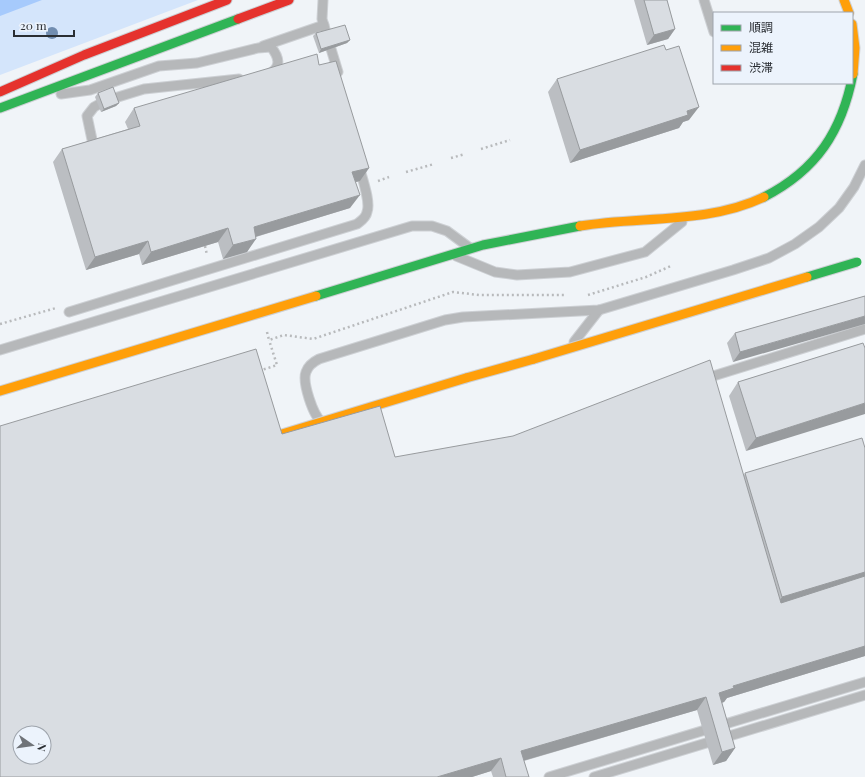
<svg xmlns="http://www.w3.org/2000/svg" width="865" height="777" font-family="'Playfair Display','Noto Sans JP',serif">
	<rect width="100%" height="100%" fill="#f0f4f8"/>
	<polygon fill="#d4e5fb" points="0,0 198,0 0,75"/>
	<polygon fill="#a6cafc" points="0,0 42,0 0,16"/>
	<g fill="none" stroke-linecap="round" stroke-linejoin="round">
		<g stroke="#cdd0d4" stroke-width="11">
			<g id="lane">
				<polyline points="323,0 322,19 338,72"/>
				<polyline points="704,0 714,32"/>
				<polyline points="263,46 324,25"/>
				<path d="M61 94 90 90 159 66 197 63 258 48 271 47C279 57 282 67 269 74"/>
				<polyline points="94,149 87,116 94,107 105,101 144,89 239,79"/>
				<polyline points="456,256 495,272 517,275 570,272 645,252 682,222"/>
				<path d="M69 312 357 224C361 221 366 218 367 212 371 202 362 178 359 166"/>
				<polyline points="574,342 599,310"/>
				<polyline points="0,350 412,226 432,226 447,231 470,248"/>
				<polyline points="710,377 865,329"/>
				<path d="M322 422C313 416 302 382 306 372 308 366 313 362 319 359L445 320 463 317 599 310 733 270 769 258 795 244 819 227 839 208 854 187 865 165"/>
				<polyline points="549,777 865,682"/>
				<polyline points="594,777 865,695"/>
			</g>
		</g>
		<g stroke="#cdd0d4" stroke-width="11">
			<g id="fast">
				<polyline points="0,108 238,19"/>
				<path d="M764 197C817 170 842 131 853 74"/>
				<polyline points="316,296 483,245 580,226"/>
			</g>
		</g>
		<g stroke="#cdd0d4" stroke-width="11">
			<g id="slow">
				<polyline points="844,0 849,13"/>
				<polyline points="852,24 855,48 853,74"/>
				<path d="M580 226C640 216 708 224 764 197"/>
				<polyline points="466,378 534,359"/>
				<polyline points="0,391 316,296"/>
			</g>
		</g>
		<g stroke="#cdd0d4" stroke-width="11">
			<g id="jam">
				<polyline points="238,19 289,0"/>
				<polyline points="0,92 84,55 227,0"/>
			</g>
		</g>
		<g stroke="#b8babc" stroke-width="2.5" stroke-dasharray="2 3" stroke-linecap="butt">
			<polyline points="481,149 510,140"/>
			<polyline points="451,158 465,154"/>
			<polyline points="406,172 434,164"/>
			<polyline points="378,181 389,177"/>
			<polyline points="205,246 207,255"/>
			<polyline points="588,295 646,277 671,266"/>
			<polyline points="0,324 56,308"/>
			<polyline points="267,332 269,340 284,335 313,339 453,292 479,295 565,295"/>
			<polyline points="259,371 277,365 269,340"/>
		</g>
		<use href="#lane" stroke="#b6b8ba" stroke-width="9"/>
		<use href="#fast" stroke="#30b455" stroke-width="9"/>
		<use href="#slow" stroke="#ff9f0a" stroke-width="9"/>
		<use href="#jam" stroke="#e5322d" stroke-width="9"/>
		<g stroke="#cdd0d4" stroke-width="11" stroke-linecap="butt">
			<polyline id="fast-bridge" points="807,277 857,262"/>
		</g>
		<g stroke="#cdd0d4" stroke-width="11" stroke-linecap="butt">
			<g id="slow-bridge">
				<polyline points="534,359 807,277"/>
				<polyline points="259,441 466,378"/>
			</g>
		</g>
		<use href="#fast-bridge" stroke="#30b455" stroke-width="9"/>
		<use href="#slow-bridge" stroke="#ff9f0a" stroke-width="9"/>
	</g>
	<circle fill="#718db0" cx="52" cy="33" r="6"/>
	<g fill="#bbbec2">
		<polygon points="634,0 667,0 675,29 668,39 647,45"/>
		<polygon points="316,33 350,40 347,43 319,53 313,36"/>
		<polygon points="319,65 369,168 360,181 356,182 350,208 256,237 247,252 223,259 218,242 142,265 139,254 86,270 53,162 62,149 128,129 125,122 134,108"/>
		<polygon points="557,79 689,120 683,122 679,128 570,163 548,92"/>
		<polygon points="98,93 119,103 116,106 101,112 95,97"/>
		<polygon points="865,296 733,362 727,343 735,333"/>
		<polygon points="863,343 746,451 729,396 738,382"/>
		<polygon points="282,434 395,457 744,475 745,473 865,448 865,656 727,698 724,702 722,703 735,748 726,761 713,765 697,710 524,761 529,777 493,777 491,771 472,777 0,777"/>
	</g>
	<g fill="#989b9e">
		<polygon points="675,29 668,39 647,45 654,35"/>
		<polygon points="350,40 347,43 319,53 321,49"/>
		<polygon points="119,103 116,106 101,112 104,109"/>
		<polygon points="699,107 689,120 683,122 679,128 570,163 580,150 687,111"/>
		<polygon points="369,168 360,181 343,185 352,172"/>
		<polygon points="360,195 350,208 245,240 254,227"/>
		<polygon points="228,228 218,242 142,265 151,252"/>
		<polygon points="256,239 247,252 223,259 233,245"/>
		<polygon points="148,241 139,254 86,270 95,257"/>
		<polygon points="865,316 865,324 733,362 740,352"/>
		<polygon points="865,403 865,414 746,451 756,438"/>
		<polygon points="865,572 865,582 772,610 782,597"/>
		<polygon points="865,646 865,656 727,698 724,702 709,706 719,693 733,686"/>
		<polygon points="706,697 697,710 512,764 521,751"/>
		<polygon points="735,748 726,761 713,765 722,752"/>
		<polygon points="501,758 491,771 472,777 437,777"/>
	</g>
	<g fill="#d9dde2" stroke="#989b9e" fill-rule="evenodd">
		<polygon points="644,0 667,0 675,29 654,35"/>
		<polygon points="345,25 350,40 321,49 316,33"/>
		<polygon points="664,45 666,50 679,46 699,107 687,111 688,115 580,150 557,79"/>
		<polygon points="317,54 319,65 336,61 369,168 352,172 360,195 254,227 256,239 233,245 228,228 151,252 148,241 95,257 62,149 140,126 134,108"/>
		<polygon points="113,87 119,103 104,109 98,93"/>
		<polygon points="865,296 865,316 740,352 735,333"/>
		<polygon points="863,343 865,348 865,403 756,438 738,382"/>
		<path d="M256 349 282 434 380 406 395 457 513 436 710 360 781 603 865 576V646L733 686 734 688 719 693 735 748 722 752 706 697 521 751 529 777H506L501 758 437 777H0V426ZM20 733H44V757H20Z"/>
		<polygon points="862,438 865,448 865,572 782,597 745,473"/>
	</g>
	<rect x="713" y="12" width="140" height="72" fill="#ecf3fc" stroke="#9ea4ac"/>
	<rect x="721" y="25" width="20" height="6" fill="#30b455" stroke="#9ea4ac"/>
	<text x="749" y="32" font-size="12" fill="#2a2e33">順調</text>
	<rect x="721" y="45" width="20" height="6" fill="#ff9f0a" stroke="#9ea4ac"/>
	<text x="749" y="52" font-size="12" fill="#2a2e33">混雑</text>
	<rect x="721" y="65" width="20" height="6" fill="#e5322d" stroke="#9ea4ac"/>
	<text x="749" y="72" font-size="12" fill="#2a2e33">渋滞</text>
	<g transform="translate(32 745) rotate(103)"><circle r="19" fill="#ecf3fc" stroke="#9ea4ac"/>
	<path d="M0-3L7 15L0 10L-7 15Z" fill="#6f7378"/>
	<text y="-6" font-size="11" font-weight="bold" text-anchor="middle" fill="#2a2e33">N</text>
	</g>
	<path d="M14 30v6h60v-6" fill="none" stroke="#2a2e33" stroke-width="2"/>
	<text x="20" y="30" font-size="12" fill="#2a2e33" stroke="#ecf3fc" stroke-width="3" paint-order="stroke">20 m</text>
</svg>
